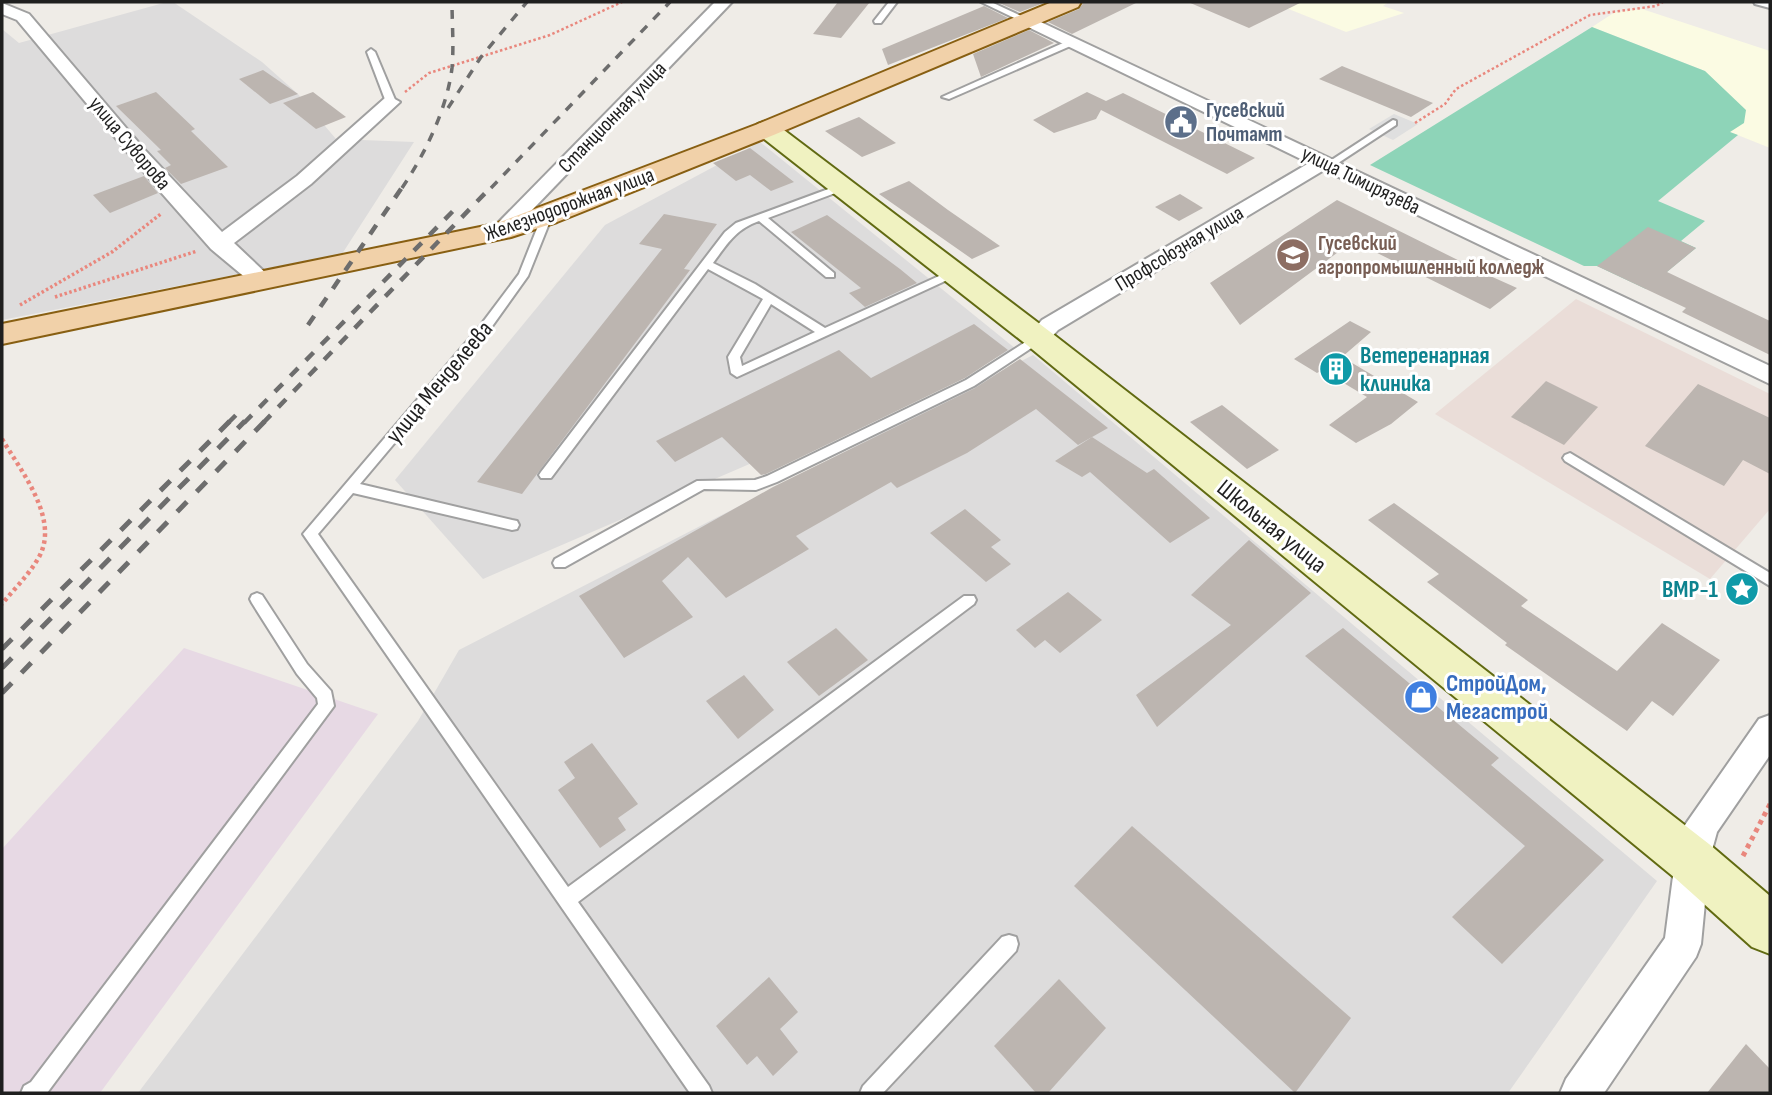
<svg xmlns="http://www.w3.org/2000/svg" width="1772" height="1095" font-family="'Sofia Sans Condensed',sans-serif">
	<rect width="100%" height="100%" fill="#efece7"/>
	<g fill="#dddcdc">
		<polygon points="167,2 173,2 262,62 298,94 336,139 414,142 342,254 2,320 2,29 19,43"/>
		<polygon points="760,142 1016,349 483,579 395,480 605,225"/>
		<polygon points="1033,355 1657,881 1508,1093 138,1093 418,721 459,650"/>
	</g>
	<polygon fill="#e7d9e4" points="184,648 378,714 100,1093 2,1093 2,849"/>
	<g fill="#fbfbe3">
		<polygon points="1271,2 1389,2 1383,6 1404,13 1346,32"/>
		<polygon points="1642,9 1770,51 1770,148 1730,132 1705,71 1592,27 1615,12"/>
	</g>
	<polygon fill="#eaddd8" points="1576,299 1770,394 1770,509 1710,579 1435,414"/>
	<polygon fill="#8ed4b8" points="1592,27 1705,71 1746,110 1744,123 1730,132 1738,135 1658,201 1705,221 1681,241 1696,248 1646,289 1597,266 1584,266 1370,165"/>
	<polygon fill="#dfdfdf" points="1394,114 1418,124 1393,140 1369,129"/>
	<g fill="#bcb5b0">
		<polygon points="838,2 870,2 841,38 813,34"/>
		<polygon points="997,2 1046,2 1020,12"/>
		<polygon points="1084,2 1138,2 1072,34 1048,22 1079,9"/>
		<polygon points="1188,2 1302,2 1249,28"/>
		<polygon points="984,6 1008,18 888,65 882,49"/>
		<polygon points="1029,30 1054,43 981,77 973,54"/>
		<polygon points="1342,66 1433,103 1411,117 1319,79"/>
		<polygon points="263,70 298,94 270,104 239,79"/>
		<polygon points="156,92 195,129 191,131 228,167 181,184 165,168 171,165 157,151 161,150 116,106"/>
		<polygon points="313,92 346,117 316,129 283,103"/>
		<polygon points="1087,92 1106,101 1123,93 1255,158 1227,174 1101,110 1096,119 1054,133 1033,120"/>
		<polygon points="859,117 896,143 862,157 825,131"/>
		<polygon points="750,148 794,182 771,191 750,175 736,181 713,163"/>
		<polygon points="144,176 158,193 110,213 93,195"/>
		<polygon points="909,181 948,210 1000,246 972,259 879,194"/>
		<polygon points="1180,194 1203,208 1179,221 1155,207"/>
		<polygon points="1337,200 1488,275 1517,288 1490,309 1353,241 1240,325 1210,283"/>
		<polygon points="664,214 717,224 684,269 690,270 522,494 477,482 662,249 639,244"/>
		<polygon points="827,215 900,269 917,283 865,307 849,293 861,288 791,232"/>
		<polygon points="1648,227 1696,248 1667,272 1770,321 1770,355 1682,312 1686,308 1597,266"/>
		<polygon points="1350,321 1371,332 1342,357 1418,402 1391,424 1356,443 1329,425 1367,397 1322,370 1317,373 1294,359"/>
		<polygon points="974,324 1008,350 965,378 766,474 761,475 722,437 675,462 656,441 839,350 871,378"/>
		<polygon points="1020,359 1108,428 1078,445 1036,409 967,453 897,488 891,482 796,536 809,549 726,598 688,557 662,581 693,617 624,658 579,596 773,487 975,388"/>
		<polygon points="1546,381 1598,407 1564,445 1511,417"/>
		<polygon points="1698,384 1770,418 1770,474 1743,460 1724,486 1645,446"/>
		<polygon points="1222,405 1279,450 1247,469 1190,422"/>
		<polygon points="1092,437 1147,473 1154,469 1210,518 1170,543 1090,472 1082,477 1055,461"/>
		<polygon points="1394,503 1528,600 1521,606 1617,671 1662,623 1720,660 1673,716 1652,701 1627,731 1505,645 1507,643 1427,582 1439,574 1368,520"/>
		<polygon points="965,509 1001,540 991,547 1011,564 986,582 930,533"/>
		<polygon points="1249,540 1311,593 1157,727 1136,695 1231,625 1191,595"/>
		<polygon points="1068,592 1102,620 1060,653 1045,640 1035,648 1016,630"/>
		<polygon points="836,628 868,660 819,696 787,662"/>
		<polygon points="1343,628 1499,758 1491,765 1604,860 1502,964 1452,917 1525,846 1305,656"/>
		<polygon points="744,675 774,710 738,739 706,701"/>
		<polygon points="592,743 638,804 618,818 626,830 600,848 558,790 575,778 564,762"/>
		<polygon points="1132,826 1351,1018 1295,1093 1074,886"/>
		<polygon points="769,977 798,1012 780,1029 798,1052 773,1076 757,1056 747,1065 716,1026"/>
		<polygon points="1059,979 1106,1028 1048,1093 1036,1093 994,1046"/>
		<polygon points="1746,1044 1770,1069 1770,1093 1707,1093"/>
	</g>
	<g fill="none" stroke-linecap="round" stroke-linejoin="round">
		<g stroke="#a0a0a0" stroke-width="4">
			<g id="service">
				<polygon points="889,2 897,2 881,23 875,23 874,21"/>
				<polygon points="981,2 991,2 1032,21 1025,23"/>
				<polygon points="1754,2 1770,3 1770,8 1755,4"/>
				<polygon points="1072,39 1076,42 1075,44 949,99 942,97"/>
				<polygon points="371,49 375,52 396,102 394,104 386,102 367,52"/>
				<polygon points="1393,120 1396,121 1396,125 1332,167 1324,165"/>
				<path d="M842 184 847 187 846 189 768 218 834 273V277H826L759 221C735 230 728 243 713 263L755 284 825 328 950 271H958V275L737 377 731 373 728 357 763 299 708 269 551 478H541L539 475 541 472 725 232 736 223ZM771 304 815 332 742 366 740 357Z"/>
				<polygon points="547,213 552,216 528,276 488,332 360,484 512,520 517,521 519,525 517,529 512,530 353,493 318,534 568,887 964,596 974,596 976,600 974,604 578,902 709,1086 712,1093 690,1093 303,534 480,326 519,274 542,216"/>
				<polygon points="1038,334 1042,335 1042,341 974,386 777,482 756,490 704,489 565,567 555,567 553,563 555,559 697,481 755,480 767,476 966,380"/>
				<polygon points="1570,453 1770,573 1770,586 1565,461 1563,458 1565,455"/>
				<polygon points="257,593 262,595 307,664 331,691 334,706 47,1093 21,1093 24,1086 31,1082 318,704 317,698 297,674 252,603 250,599 252,595"/>
				<polygon points="1009,935 1016,937 1018,944 1016,951 883,1093 860,1093 863,1086 1002,937"/>
			</g>
		</g>
		<g stroke="#a0a0a0" stroke-width="4">
			<g id="minor">
				<polygon points="715,2 732,2 508,235 494,235 491,231 494,227"/>
				<polygon points="2,3 29,14 144,149 222,232 297,176 385,98 391,97 400,102 311,184 234,243 272,279 261,286 253,284 211,249 159,190 17,20 2,14"/>
				<polygon points="1028,16 1770,366 1770,384 1324,170 1058,330 1046,343 1030,343 1026,338 1042,320 1309,163 1022,24 1020,21"/>
				<polygon points="1770,715 1770,755 1717,832 1709,861 1701,944 1696,957 1604,1093 1560,1093 1566,1079 1665,938 1675,861 1685,825 1759,719"/>
			</g>
		</g>
		<g stroke="#616a12" stroke-width="4">
			<polygon id="secondary" points="767,121 776,124 1049,331 1709,844 1770,896 1770,954 1752,947 1675,878 1027,345 758,134 754,129 758,124"/>
		</g>
		<g stroke="#885f12" stroke-width="4">
			<polygon id="primary" points="1052,2 1081,2 1078,7 776,134 557,222 511,237 2,344 2,324 495,224 758,124"/>
		</g>
		<g stroke="#e9877d" stroke-width="2.5" stroke-dasharray="2.5 2.5" stroke-linecap="butt">
			<polyline points="405,92 429,73 550,35 622,2"/>
			<polyline points="1415,123 1445,104 1456,89 1590,15 1656,6 1663,2"/>
		</g>
		<g stroke="#e9877d" stroke-width="3.5" stroke-dasharray="2.5 2.5" stroke-linecap="butt">
			<polyline points="55,297 197,251"/>
			<polyline points="20,305 112,252 162,213"/>
		</g>
		<path stroke="#e9877d" stroke-width="4.5" stroke-dasharray="3.5 3.5" stroke-linecap="butt" d="M2 439C21 471 60 519 39 557 29 575 14 589 2 604"/>
		<polyline stroke="#e9877d" stroke-width="5" stroke-dasharray="4.5 4.5" stroke-linecap="butt" points="1743,856 1770,804"/>
		<use href="#service" fill="#fff" fill-rule="evenodd"/>
		<use href="#minor" fill="#fff" fill-rule="evenodd"/>
		<use href="#secondary" fill="#f0f2c1" fill-rule="evenodd"/>
		<use href="#primary" fill="#f1d1a9" fill-rule="evenodd"/>
		<g stroke="#6d6d6d" stroke-width="3.5" stroke-dasharray="9 9" stroke-linecap="butt">
			<polyline points="448,108 481,57 527,2"/>
			<path d="M402 188C425 154 447 109 452 68 454 46 452 23 452 2"/>
			<polyline points="491,188 670,2"/>
		</g>
		<g stroke="#6d6d6d" stroke-width="4.5" stroke-dasharray="11 11" stroke-linecap="butt">
			<polyline points="308,325 403,186"/>
			<polyline points="228,423 236,415"/>
			<polyline points="244,423 459,205"/>
			<polyline points="263,423 492,186"/>
		</g>
		<g stroke="#6d6d6d" stroke-width="5" stroke-dasharray="14 14" stroke-linecap="butt">
			<polyline points="2,649 230,421"/>
			<polyline points="2,668 245,421"/>
			<polyline points="2,693 265,421"/>
		</g>
	</g>
	<defs>
		<g id="civic-disc" transform="scale(1.75)"><circle r="9.5" fill="#5c6f8a" stroke="#fff"/><path d="M-.6-6.5H3V-4.5H.6V-3L4-1V1h2V6H-6V1h2V-1L-.6-3ZM-1.2 2.5V6h2.4V2.5Z" fill="#fff"/></g>
		<g id="university-disc" transform="scale(1.75)"><circle r="9.5" fill="#8d6e63" stroke="#fff"/><path d="M0-5L7-2L0 1L-7-2ZM-4 1L0 2.5L4 1V4Q0 6-4 4Z" fill="#fff"/></g>
		<g id="building-disc" transform="scale(1.75)"><circle r="9.5" fill="#0f9aa8" stroke="#fff"/><path d="M-4-6H4V6H1V3H-1V6H-4ZM-2.5-4.3h1.7v1.8h-1.7ZM.8-4.3h1.7v1.8H.8ZM-2.5-1h1.7V.8h-1.7ZM.8-1h1.7V.8H.8Z" fill="#fff"/></g>
		<g id="sight-disc" transform="scale(1.75)"><circle r="9.5" fill="#0f9aa8" stroke="#fff"/><path d="M0-6L1.8-2.2L6-1.7L2.9 1.2L3.7 5.4L0 3.3L-3.7 5.4L-2.9 1.2L-6-1.7L-1.8-2.2Z" fill="#fff"/></g>
		<g id="shop-disc" transform="scale(1.75)"><circle r="9.5" fill="#3f7fe0" stroke="#fff"/><path d="M-5-2.5h2.3a2.7 3.5 0 0 1 5.4 0H5L5.5 6h-11ZM-1.5-2.5h3a1.5 2.3 0 0 0-3 0Z" fill="#fff"/></g>
	</defs>
	<g fill-rule="evenodd">
		<use href="#civic-disc" x="1181" y="122"/>
		<use href="#university-disc" x="1293" y="255"/>
		<use href="#building-disc" x="1336" y="369"/>
		<use href="#sight-disc" x="1742" y="589"/>
		<use href="#shop-disc" x="1421" y="697"/>
	</g>
	<g text-anchor="middle" stroke-width="6" stroke-linejoin="round" paint-order="stroke">
		<g font-size="21" font-weight="bold" fill="#4e5e75" stroke="#fff" text-anchor="start">
			<text x="1206" y="117">Гусевский<tspan x="1206" dy="24">Почтамт</tspan></text>
		</g>
		<g font-size="21" fill="#1f1f1f" stroke="#fff">
			<text transform="translate(612 117) rotate(-46)" y="7">Станционная улица</text>
			<text transform="translate(130 143) rotate(50)" y="7">улица Суворова</text>
			<text transform="translate(1361 180) rotate(26)" y="7">улица Тимирязева</text>
			<text transform="translate(569 204) rotate(-20)" y="7">Железнодорожная улица</text>
			<text transform="translate(1179 248) rotate(-31)" y="7">Профсоюзная улица</text>
		</g>
		<g font-size="21" font-weight="bold" fill="#785e54" stroke="#fff" text-anchor="start">
			<text x="1318" y="250">Гусевский<tspan x="1318" dy="24">агропромышленный колледж</tspan></text>
		</g>
		<g font-size="24" font-weight="bold" fill="#0d838f" stroke="#fff" text-anchor="start">
			<text x="1360" y="363">Ветеренарная<tspan x="1360" dy="28">клиника</tspan></text>
			<text x="1718" y="597" text-anchor="end">BMP-1</text>
		</g>
		<g font-size="24" fill="#1f1f1f" stroke="#fff">
			<text transform="translate(439 382) rotate(-50)" y="8">улица Менделеева</text>
			<text transform="translate(1272 526) rotate(39)" y="8">Школьная улица</text>
		</g>
		<g font-size="24" font-weight="bold" fill="#366cbe" stroke="#fff" text-anchor="start">
			<text x="1446" y="691">СтройДом,<tspan x="1446" dy="28">Мегастрой</tspan></text>
		</g>
	</g>
	<rect width="1772" height="1095" fill="none" stroke="#1f1f1f" stroke-width="7"/>
</svg>
